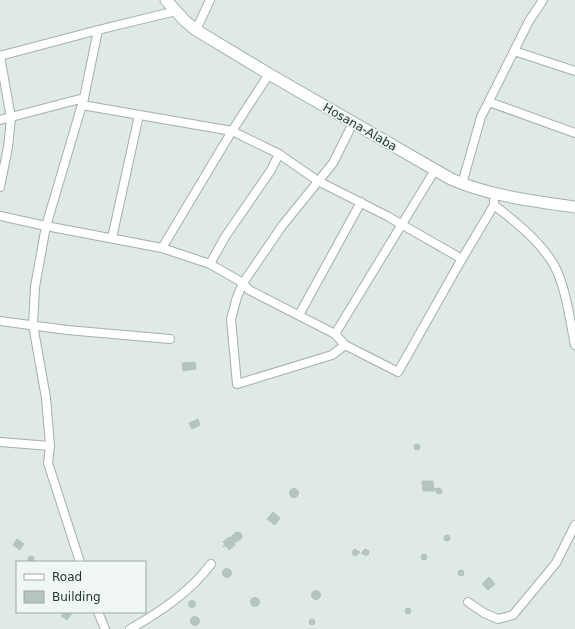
<svg xmlns="http://www.w3.org/2000/svg" width="575" height="629" font-family="'DejaVu Sans',sans-serif">
	<rect width="100%" height="100%" fill="#dfe9e6"/>
	<g fill="#b5c4c0" stroke="#b2c2be">
		<polygon points="195,362 196,369 183,371 182,363"/>
		<polygon points="198,419 200,425 192,429 189,423"/>
		<circle cx="417" cy="447" r="3"/>
		<polygon points="422,481 433,481 434,491 423,491"/>
		<polygon points="439,488 442,490 442,493 439,494 437,493 434,489"/>
		<circle cx="294" cy="493" r="4.5"/>
		<polygon points="273,512 280,518 275,525 267,519"/>
		<polygon points="236,532 241,533 242,537 241,539 234,543 235,545 229,550 226,546 223,547 225,544 223,542 229,537 230,538"/>
		<circle cx="447" cy="538" r="3"/>
		<polygon points="17,539 24,544 20,550 13,545"/>
		<polygon points="354,549 360,552 356,556 353,555 352,553"/>
		<polygon points="365,549 369,551 368,555 365,555 361,553"/>
		<circle cx="424" cy="557" r="3"/>
		<circle cx="31" cy="559" r="3"/>
		<circle cx="227" cy="573" r="4.5"/>
		<circle cx="461" cy="573" r="3"/>
		<polygon points="489,577 495,584 488,590 482,584"/>
		<circle cx="316" cy="595" r="4.5"/>
		<circle cx="255" cy="602" r="4.5"/>
		<circle cx="192" cy="604" r="3.5"/>
		<circle cx="408" cy="611" r="3"/>
		<polygon points="64,612 73,612 67,620 61,616"/>
		<circle cx="195" cy="621" r="4.5"/>
		<circle cx="312" cy="622" r="3"/>
	</g>
	<g fill="none" stroke-linecap="round" stroke-linejoin="round">
		<g stroke="#a3b0ae" stroke-width="10">
			<g id="street">
				<polyline points="196,30 210,0"/>
				<polyline points="514,51 575,71"/>
				<polyline points="0,56 98,30 176,11"/>
				<polyline points="0,56 11,118 8,147 0,187"/>
				<polyline points="489,102 575,133"/>
				<polyline points="82,105 232,131 279,154 318,181 387,216 462,259"/>
				<polyline points="0,120 84,98"/>
				<polyline points="462,184 481,117 529,21 543,0"/>
				<path d="M494 201V205C516 222 540 241 554 265 566 287 570 321 575 345"/>
				<polyline points="0,216 46,226 162,248 210,264 243,283 249,290 335,334 345,345 398,372 459,264 494,205"/>
				<polyline points="112,238 139,115"/>
				<polyline points="162,248 232,131 269,74"/>
				<polyline points="210,264 225,237 271,170 279,154"/>
				<polyline points="299,315 361,202"/>
				<polyline points="0,321 67,330 170,339"/>
				<polyline points="335,334 435,170"/>
				<polyline points="345,345 332,355 237,384 231,319 237,297 243,283 282,226 333,163 353,123"/>
				<polyline points="0,442 50,446"/>
				<polyline points="80,562 48,463 50,446 46,398 33,325 35,287 46,226 84,98 98,30"/>
				<polyline points="468,602 484,613 498,619 513,615 556,563 575,525"/>
				<polyline points="98,612 105,629"/>
				<path d="M130 629C160 612 190 592 211 564"/>
			</g>
		</g>
		<g stroke="#9fb4b0" stroke-width="13">
			<path id="secondary" d="M166 0 185 21 196 30 269 74 451 179C489 196 534 201 575 207"/>
		</g>
		<use href="#street" stroke="#fff" stroke-width="8"/>
		<use href="#secondary" stroke="#fff" stroke-width="11"/>
	</g>
	<g text-anchor="middle" stroke-width="3.5" stroke-linejoin="round" paint-order="stroke">
		<g font-size="12" fill="#223836" stroke="#eff6f4">
			<text transform="translate(360 127) rotate(30)" y="4">Hosana-Alaba</text>
		</g>
	</g>
	<rect x="16" y="561" width="130" height="52" fill="#eff6f4" stroke="#9daaa8"/>
	<rect x="24" y="574" width="20" height="6" fill="#ffffff" stroke="#9daaa8"/>
	<text x="52" y="581" font-size="12" fill="#223836">Road</text>
	<rect x="24" y="591" width="20" height="12" fill="#b5c4c0" stroke="#9daaa8"/>
	<text x="52" y="601" font-size="12" fill="#223836">Building</text>
</svg>
